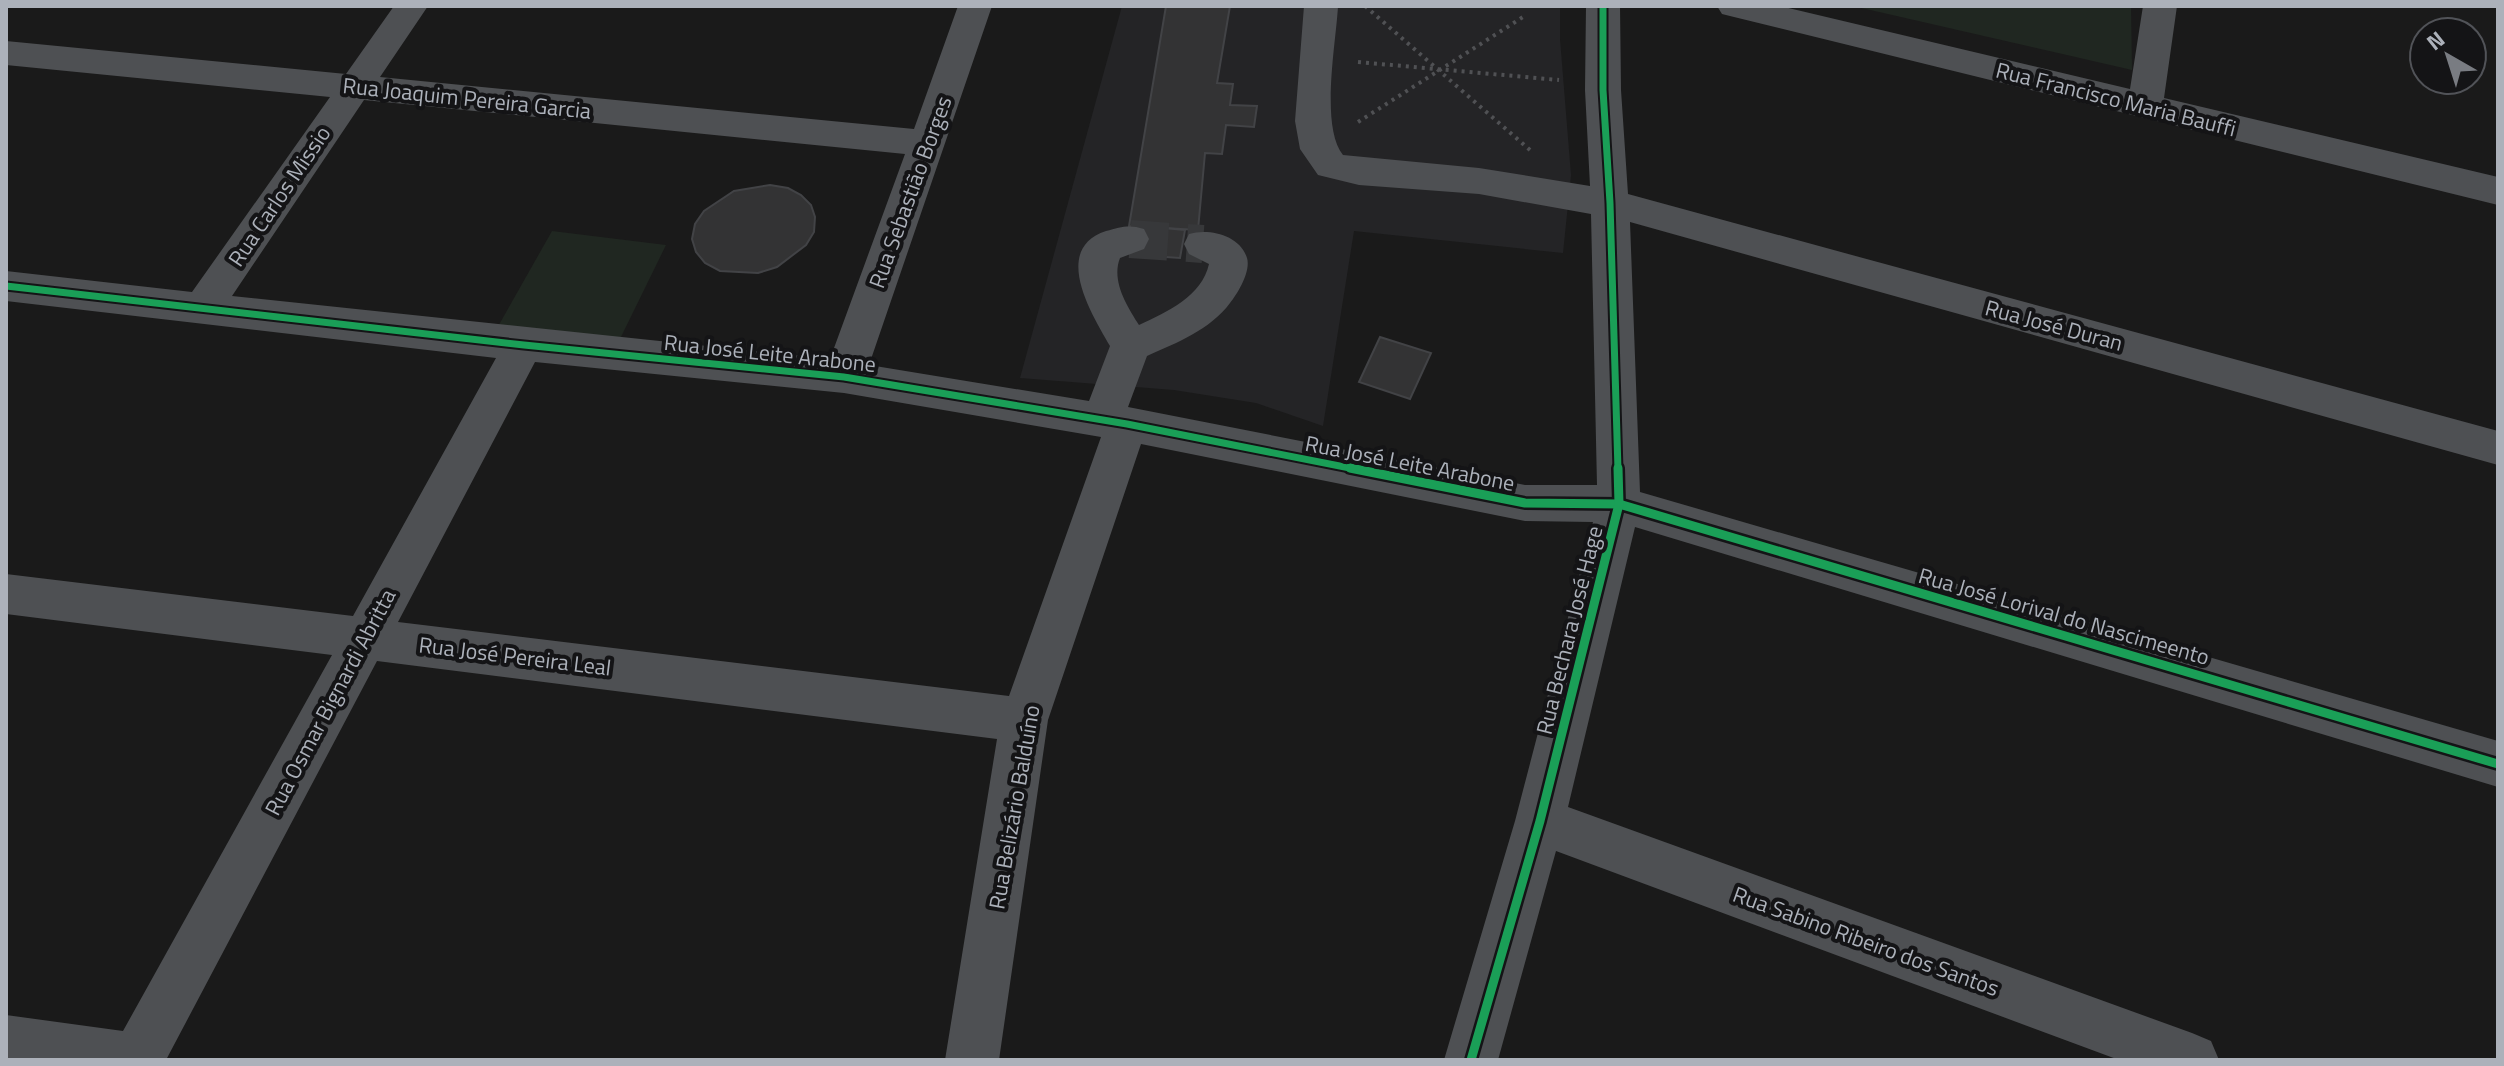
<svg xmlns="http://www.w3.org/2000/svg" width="2504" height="1066" font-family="'Titillium Web',sans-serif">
	<rect width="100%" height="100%" fill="#1a1a1a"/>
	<polygon fill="#242426" points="1122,6 1560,6 1560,39 1571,175 1563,253 1354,231 1323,426 1256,403 1174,390 1020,378"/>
	<g fill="#202721">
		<polygon points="1853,6 2131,6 2132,70"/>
		<polygon points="552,231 666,245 619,341 496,330"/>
	</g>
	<g fill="#333334" stroke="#424346" stroke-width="2">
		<polygon points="1166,6 1230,6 1217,83 1233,84 1230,105 1257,106 1254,127 1226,125 1222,154 1205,153 1198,230 1129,226"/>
		<polygon points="770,185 788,188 801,195 811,205 815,217 814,232 806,245 777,267 758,273 720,271 705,263 696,252 692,239 695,224 704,211 734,191"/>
		<polygon points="1142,226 1185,230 1180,258 1136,255"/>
		<polygon points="1380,337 1431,353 1410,399 1359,382"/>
	</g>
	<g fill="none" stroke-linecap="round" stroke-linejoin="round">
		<polyline stroke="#37383a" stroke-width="38" stroke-dasharray="38 19" stroke-linecap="butt" points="1130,239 1203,244"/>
		<g stroke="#505154" stroke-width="4" stroke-dasharray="3 5" stroke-linecap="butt">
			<polyline points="1365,6 1530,150"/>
			<polyline points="1358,62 1559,80"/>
			<polyline points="1358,122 1523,17"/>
		</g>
		<g fill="#4e5053" fill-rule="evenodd">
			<path d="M394 6H428L380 77 914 129 958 6H992L869 365 1089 401 1110 346C1092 315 1051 249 1106 231 1121 227 1129 224 1144 229L1149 239 1144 249 1120 258C1111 281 1127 306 1139 325 1167 312 1202 296 1209 264L1189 254 1184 244 1189 234C1209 228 1240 235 1247 258 1251 271 1238 293 1230 303 1210 330 1176 343 1147 356L1128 407 1525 485H1597L1591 214 1479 194 1359 185 1318 175 1300 149 1295 121 1304 6H1338C1336 44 1320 126 1343 155L1479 168 1590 186 1585 90 1586 6H1620L1621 90 1628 194 2498 431V465L1630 222 1640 492 2498 741V787L1635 527 1568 807 2192 1033 2211 1041 2219 1060H2119L1556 851 1498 1060H1444L1515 821 1593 522 1525 521 1141 444 1048 720 999 1060H945L997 739 377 661 166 1060H6V1015L123 1031 332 655 6 614V574L353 616 496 358 6 301V271L192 292 330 97 6 65V41L346 74ZM364 100 905 154 830 359 232 296ZM535 362 844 393 1101 437 1009 696 398 622Z"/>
			<polygon points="1717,6 1780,6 2130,89 2143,6 2177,6 2164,98 2498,177 2498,205 1734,17 1722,14"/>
		</g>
		<g stroke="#141416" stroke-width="11">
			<g id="cycleway-far1">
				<polyline points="1603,6 1603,90 1610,203 1618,470"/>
				<polyline points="6,286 524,345 844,377 1127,424 1360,470"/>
			</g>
		</g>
		<g stroke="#141416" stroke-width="14">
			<g id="cycleway">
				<polyline points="1350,468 1525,503 1619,504 2498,764"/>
				<polyline points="1471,1060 1540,821 1619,504 1618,468"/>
			</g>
		</g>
		<use href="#cycleway-far1" stroke="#1a9f57" stroke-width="7"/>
		<use href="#cycleway" stroke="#1a9f57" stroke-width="9"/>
	</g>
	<g text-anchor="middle" stroke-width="8" stroke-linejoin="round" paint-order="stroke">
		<g font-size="22" fill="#acb1ba" stroke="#141416">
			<text transform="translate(467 98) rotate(6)" y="8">Rua Joaquim Pereira Garcia</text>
			<text transform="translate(2116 99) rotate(14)" y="8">Rua Francisco Maria Bauffi</text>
			<text transform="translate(910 192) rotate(-70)" y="8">Rua Sebastião Borges</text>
			<text transform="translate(279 196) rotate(-56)" y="8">Rua Carlos Missio</text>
			<text transform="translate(2054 325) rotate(15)" y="8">Rua José Duran</text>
			<text transform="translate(770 353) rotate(6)" y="8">Rua José Leite Arabone</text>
			<text transform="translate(1410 463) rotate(11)" y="8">Rua José Leite Arabone</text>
			<text transform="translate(2064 616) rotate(16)" y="8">Rua José Lorival do Nascimeento</text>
			<text transform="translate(1569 630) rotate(-76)" y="8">Rua Bechara José Hage</text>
			<text transform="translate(515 656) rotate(7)" y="8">Rua José Pereira Leal</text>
			<text transform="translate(330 702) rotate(-62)" y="8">Rua Osmar Bignardi Abritta</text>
			<text transform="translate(1014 807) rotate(-80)" y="8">Rua Belizário Balduíno</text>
			<text transform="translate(1866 941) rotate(20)" y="8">Rua Sabino Ribeiro dos Santos</text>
		</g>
	</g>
	<rect width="2504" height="1066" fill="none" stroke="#acb1ba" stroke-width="16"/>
	<g transform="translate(2448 56) rotate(321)"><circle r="38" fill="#141416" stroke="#515358" stroke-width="2"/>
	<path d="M0-6L14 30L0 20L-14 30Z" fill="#797c82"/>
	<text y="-12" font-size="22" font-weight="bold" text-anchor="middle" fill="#acb1ba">N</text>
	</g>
</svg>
